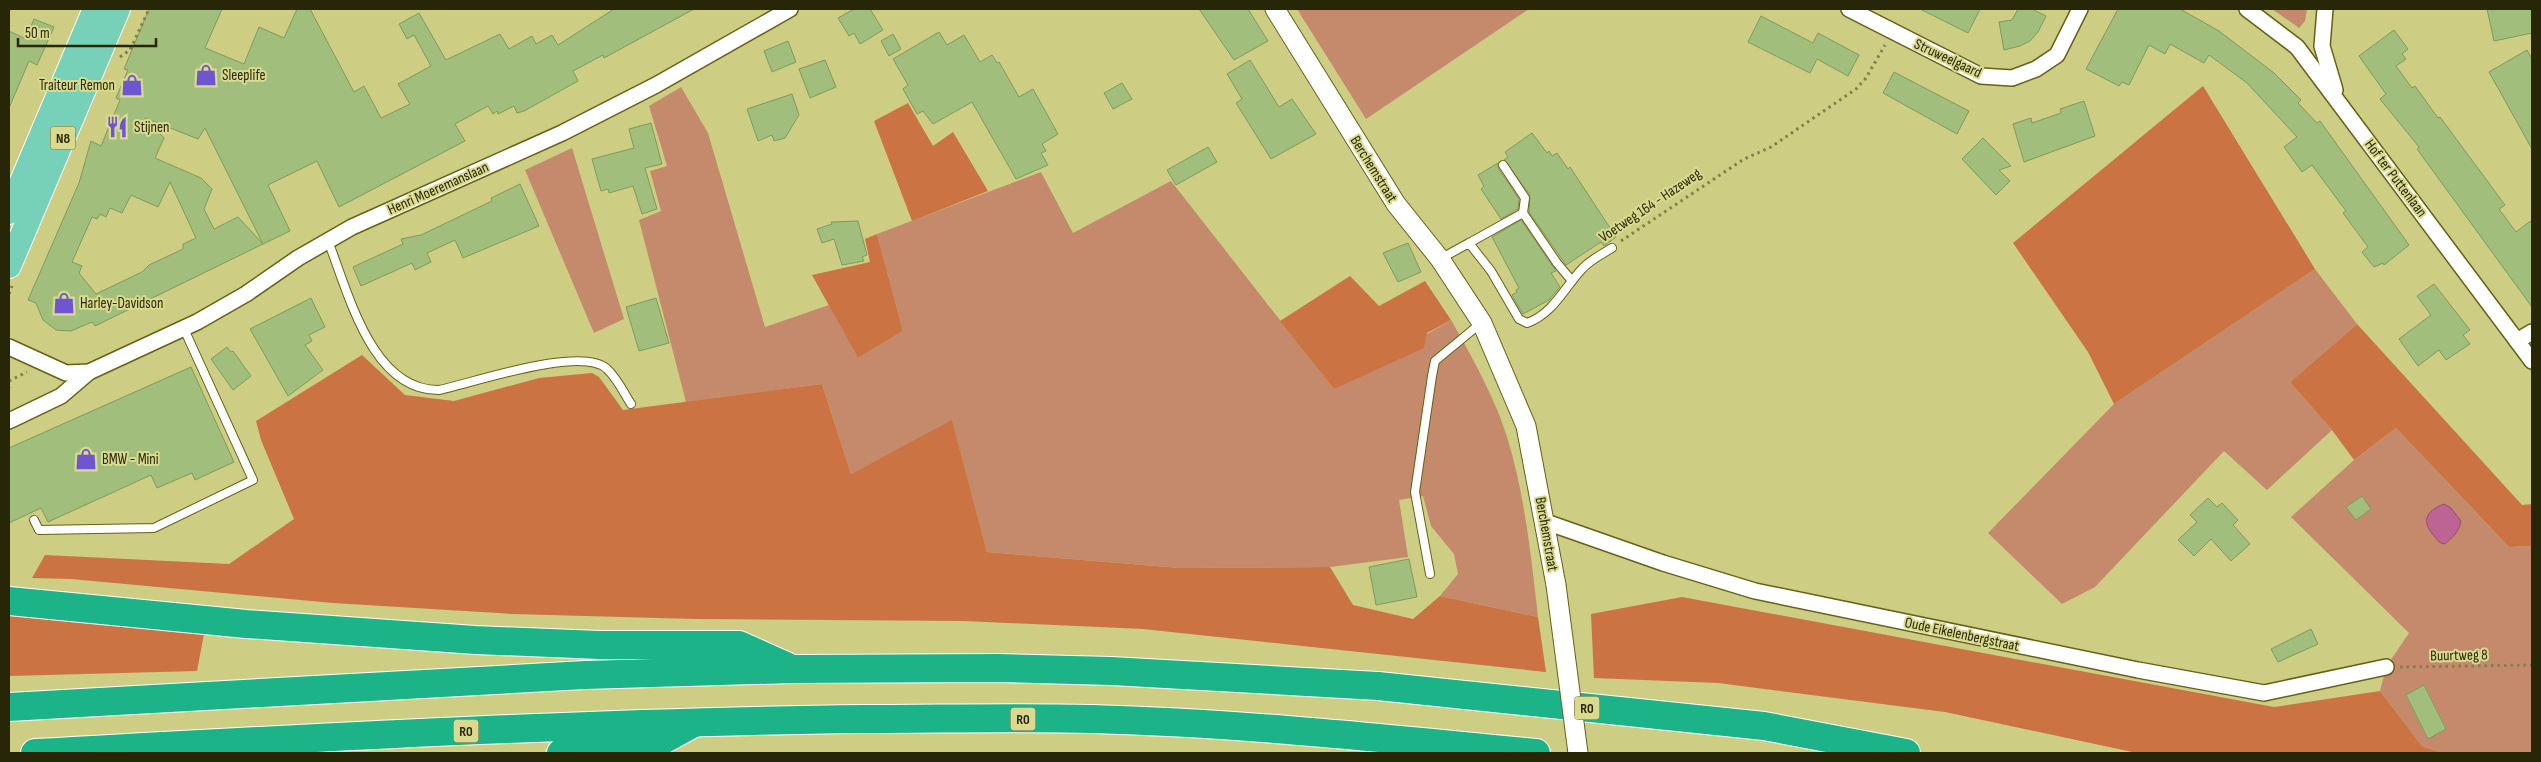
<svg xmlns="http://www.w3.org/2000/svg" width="2541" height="762" font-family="'Sofia Sans Condensed',sans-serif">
	<rect width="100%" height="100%" fill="#cdcd83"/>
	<g fill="#c58a6c">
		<polygon points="1297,9 1529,9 1366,119"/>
		<polygon points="2272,9 2307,9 2305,21 2299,28"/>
		<path d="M681 87 708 133 765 327 829 305 858 358 903 331 877 234 1041 172 1073 233 1171 181 1334 389 1451 320C1470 353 1496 400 1507 437 1525 495 1531 556 1538 617L1440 596 1458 574 1454 554 1431 526 1423 496 1399 500 1408 557 1330 567 1180 568 987 552 952 421 851 474 822 384 686 402 639 220 661 211 650 171 667 166 649 106Z"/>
		<polygon points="572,148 624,319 594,333 525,170"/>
		<polygon points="2315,269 2357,324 2290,382 2332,430 2267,490 2224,451 2095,587 2062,604 1988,533 2114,404"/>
		<polygon points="2396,428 2509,547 2532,546 2532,753 2442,753 2422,746 2380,691 2386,667 2409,633 2291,517 2354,460"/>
	</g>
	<g fill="#cb7343">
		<polygon points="2203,86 2315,269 2114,404 2088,352 2013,243"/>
		<polygon points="908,103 933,146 953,132 988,191 912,221 874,121"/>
		<polygon points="877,234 903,331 858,358 812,275 870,262 865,239"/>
		<polygon points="1350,276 1379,306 1425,281 1451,320 1427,333 1424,348 1334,389 1280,321"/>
		<polygon points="2357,324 2522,505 2532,504 2532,546 2509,547 2396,428 2354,460 2332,430 2290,382"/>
		<polygon points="362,355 405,395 454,401 539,378 592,373 599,377 623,410 822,384 851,474 952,420 987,552 1180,568 1330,567 1353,605 1413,619 1440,596 1538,617 1546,672 1143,629 964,621 695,619 513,614 333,603 71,579 32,578 45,555 229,564 294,519 261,440 256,421"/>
		<polygon points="1682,597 2274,707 2380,691 2422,746 2442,753 2137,753 1945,712 1718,683 1594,678 1591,614"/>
		<polygon points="9,613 204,634 197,671 9,676"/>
	</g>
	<path fill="#bd6494" stroke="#90516a" d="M2444 504 2451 508 2461 521C2459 532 2453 537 2445 544 2439 543 2438 541 2435 537 2421 522 2425 511 2444 504Z"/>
	<g fill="#a1be7c" stroke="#7f9b5a" fill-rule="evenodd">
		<path d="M149 9H222L205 48 244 64 259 27 284 38 297 9H310L354 92 364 86 381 118 410 104 398 84 431 66 414 35 407 39 399 24 419 13 446 60 500 34 509 49 532 36 536 44 552 35 558 45 614 9H694L604 58 603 55 573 71 578 81 524 111 517 113 514 106 498 114 497 111 493 114 488 106 455 124 465 141 339 207 317 161 268 185 290 231 263 244 205 128 198 139 145 118 164 138 155 158 201 178 212 189 204 209 214 229 238 217 263 244 95 326 92 322 71 331 56 330 43 320 36 303 28 300 79 183 91 141 101 146 120 100 116 98 128 70 124 69ZM170 182 196 238 183 244V249L149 265 142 272 96 294 79 273 82 266 72 262 92 217 97 219 100 214 106 217 110 208 122 213 131 195 158 207Z"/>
		<polygon points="854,9 870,9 883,30 860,44 854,33 849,36 838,18"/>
		<polygon points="1199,9 1248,9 1268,41 1234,60"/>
		<polygon points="1920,9 1980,9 1968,33"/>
		<polygon points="2018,9 2032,9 2046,16 2038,32 2030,41 2020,46 2004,50 1999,22 2012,20"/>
		<polygon points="2118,9 2180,9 2219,31 2274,73 2301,100 2298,103 2317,123 2320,121 2409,245 2384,265 2383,263 2374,267 2362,252 2368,247 2343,213 2346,211 2312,165 2302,172 2284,147 2297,137 2247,83 2209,55 2204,63 2170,44 2165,54 2149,45 2129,85 2122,82 2119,86 2086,69"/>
		<polygon points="2487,9 2532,9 2532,33 2494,41"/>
		<polygon points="1761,16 1813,43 1818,33 1859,55 1848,76 1817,59 1810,73 1748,42"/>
		<polygon points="34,19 54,27 37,65 29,61 9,108 9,31 26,39"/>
		<polygon points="2394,30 2408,49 2402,54 2406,59 2396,66 2412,88 2415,86 2438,118 2440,117 2505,205 2499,209 2516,232 2532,220 2532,307 2417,149 2419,147 2380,99 2386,94 2359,56"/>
		<polygon points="939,32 947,45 964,35 980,62 992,55 997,63 999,62 1019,97 1033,89 1058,134 1042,144 1046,151 1041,153 1048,165 1016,179 972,102 933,124 923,111 917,114 903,89 908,85 893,59"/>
		<polygon points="893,34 901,49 889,56 881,41"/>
		<polygon points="788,41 796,62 772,72 764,51"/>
		<polygon points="2527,50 2532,59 2532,149 2489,72"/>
		<polygon points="825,60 836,87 810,98 799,69"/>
		<polygon points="1250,60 1279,107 1292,99 1316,134 1271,159 1236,103 1242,99 1227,74"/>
		<polygon points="1894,72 1969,111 1957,134 1883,93"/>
		<polygon points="1122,83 1132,99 1113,109 1104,93"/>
		<polygon points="792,94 799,115 785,138 774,141 772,135 758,141 747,109"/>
		<polygon points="2084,101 2095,136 2024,162 2013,124 2031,118 2032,123 2061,113 2060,109"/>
		<polygon points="651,123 662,164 645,168 657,209 642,214 633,186 609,193 608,189 601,191 592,159 634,148 629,129"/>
		<polygon points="1532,133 1547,153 1549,151 1552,156 1557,153 1568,169 1570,167 1616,237 1604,246 1601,242 1566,265 1529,212 1530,195 1504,160 1508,157 1505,152"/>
		<polygon points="1983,138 2011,166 1999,170 2010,181 1996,195 1962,159"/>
		<polygon points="1208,147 1217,162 1176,185 1167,170"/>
		<polygon points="1498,163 1498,168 1519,199 1518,209 1501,219 1481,189 1484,186 1478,175"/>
		<polygon points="520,184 539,226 463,258 455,240 427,253 431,262 415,270 412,263 361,286 353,267 403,244 401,239 421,235 492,201 491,198"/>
		<polygon points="1521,220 1556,271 1551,273 1560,287 1549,300 1523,314 1512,295 1517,292 1516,290 1519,288 1492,237"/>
		<polygon points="858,221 867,255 862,257 864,261 842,265 834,239 822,243 817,229 832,224 831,222"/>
		<polygon points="1408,243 1421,272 1398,282 1383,253"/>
		<polygon points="2434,284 2470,330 2463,335 2470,344 2446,360 2439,350 2418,366 2399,339 2431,315 2417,296"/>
		<polygon points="311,298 325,327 309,335 312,341 305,345 323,370 288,396 250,329"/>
		<polygon points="656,298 669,343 639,351 626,307"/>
		<polygon points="227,347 231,352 233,351 251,376 233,390 211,359"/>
		<polygon points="191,367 234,462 195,480 192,473 157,488 151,475 48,522 41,508 9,523 9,448"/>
		<polygon points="2362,496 2371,509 2356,520 2346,507"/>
		<polygon points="2208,498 2217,507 2222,503 2238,520 2233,525 2250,544 2231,561 2211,539 2194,556 2178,540 2197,522 2190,515"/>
		<polygon points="1409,559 1417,597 1376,605 1369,567"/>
		<polygon points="2311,629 2318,644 2278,662 2271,649"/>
		<polygon points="2424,685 2446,729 2428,739 2406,695"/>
	</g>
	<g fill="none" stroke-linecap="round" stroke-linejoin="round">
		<g stroke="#646214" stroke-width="10">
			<g id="service">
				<polyline points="1503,165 1525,198 1523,213"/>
				<path d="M328 241C348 291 371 391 439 390 473 383 582 345 607 369 617 378 624 393 631 404"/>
				<polyline points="1469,243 1523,213 1557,263 1572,281"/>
				<path d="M1440 259 1469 243 1491 271 1519 319 1527 323C1553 314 1564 288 1582 269 1590 260 1602 254 1612 248"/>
				<polyline points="34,520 39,530 154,528 253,480 184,329"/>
				<polyline points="1430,574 1415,492 1432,376 1435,361 1481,323"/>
			</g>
		</g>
		<g stroke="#646214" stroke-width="18">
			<g id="minor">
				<polyline points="1849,9 1981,76 2012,78 2036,69 2057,55 2080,9"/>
				<polyline points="2247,9 2297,47 2532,361"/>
				<polyline points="2325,9 2322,46 2335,90"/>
				<polyline points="2517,341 2532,332"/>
				<polyline points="9,347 66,373 89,372 197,322 246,294 298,258 352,227 562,133 656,85 790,9"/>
				<polyline points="9,421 61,396 89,372"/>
				<polyline points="1546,522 1663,563 1755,591 2138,670 2264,693 2386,667"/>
			</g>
		</g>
		<g stroke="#646214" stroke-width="21">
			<polyline id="tertiary" points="1275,9 1396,204 1440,259 1482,323 1526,426 1556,585"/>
		</g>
		<g stroke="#fff" stroke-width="26">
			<g id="primary">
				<polyline points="9,212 95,9"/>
				<polyline points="9,266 118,9"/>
			</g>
		</g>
		<g stroke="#fff" stroke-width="30">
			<g id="motorway">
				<polyline points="9,601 246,624 475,640 599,645 739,645 786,666"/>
				<polyline points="9,707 585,675 794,669 997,668 1111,671 1378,686 1764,726 1906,753"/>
				<path d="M35 753C312 738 588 722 865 719 941 719 1016 717 1092 719 1241 723 1389 739 1536 753"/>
				<polyline points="561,753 652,746 692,724"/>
			</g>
		</g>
		<g stroke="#80804a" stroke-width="3" stroke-dasharray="2.5 4" stroke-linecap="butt">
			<polyline points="120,57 130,50 149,9"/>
			<polyline points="1621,241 1744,159 1771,147 1856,89 1866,78 1885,45"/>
			<polyline points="9,294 12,286"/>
			<polyline points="9,381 27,372"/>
			<polyline points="9,387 9,388"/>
			<polyline points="2400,667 2532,665"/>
		</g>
		<use href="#service" stroke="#fff" stroke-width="8"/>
		<use href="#minor" stroke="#fff" stroke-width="15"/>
		<use href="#tertiary" stroke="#fff" stroke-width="19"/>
		<use href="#primary" stroke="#77d1b8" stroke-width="24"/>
		<use href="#motorway" stroke="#1db389" stroke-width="28"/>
		<g stroke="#646214" stroke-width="21" stroke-linecap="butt">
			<polyline id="tertiary-bridge" points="1556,585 1578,753"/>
		</g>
		<use href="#tertiary-bridge" stroke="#fff" stroke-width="19"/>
	</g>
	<defs>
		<g id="shop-bare" transform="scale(1.725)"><path d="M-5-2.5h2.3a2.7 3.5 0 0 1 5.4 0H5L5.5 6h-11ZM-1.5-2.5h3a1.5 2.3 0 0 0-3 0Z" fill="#6e56d0" stroke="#dada8f" stroke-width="2.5" paint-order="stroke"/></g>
		<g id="restaurant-bare" transform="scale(1.725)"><path d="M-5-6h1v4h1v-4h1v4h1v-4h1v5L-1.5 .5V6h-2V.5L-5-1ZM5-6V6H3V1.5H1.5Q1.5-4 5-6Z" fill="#6e56d0" stroke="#dada8f" stroke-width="2.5" paint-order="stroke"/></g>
	</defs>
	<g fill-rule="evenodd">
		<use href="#shop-bare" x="206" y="75"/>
		<use href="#shop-bare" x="132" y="85"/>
		<use href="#restaurant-bare" x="117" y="127"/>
		<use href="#shop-bare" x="64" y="303"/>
		<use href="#shop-bare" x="86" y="459"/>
	</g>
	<g text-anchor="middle" stroke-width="4" stroke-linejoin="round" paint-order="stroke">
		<g fill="#dada8f" stroke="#5d5c30" stroke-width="1">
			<rect x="50.5" y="126.5" width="25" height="23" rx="4"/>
			<rect x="1574.5" y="696.5" width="25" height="23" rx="4"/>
			<rect x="1010.5" y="707.5" width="25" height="23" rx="4"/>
			<rect x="453.5" y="719.5" width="25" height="23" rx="4"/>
		</g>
		<g font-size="14" font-weight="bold" fill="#272607">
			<text x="63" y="143">N8</text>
			<text x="1587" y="713">R0</text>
			<text x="1023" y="724">R0</text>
			<text x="466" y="736">R0</text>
		</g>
		<g font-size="15" fill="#272607" stroke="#dada8f">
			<text transform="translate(1948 58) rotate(25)" y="5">Struweelgaard</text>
			<text transform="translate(1374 169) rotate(58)" y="5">Berchemstraat</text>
			<text transform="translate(2396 178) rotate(53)" y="5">Hof ter Puttenlaan</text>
			<text transform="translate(438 188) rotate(-24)" y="5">Henri Moeremanslaan</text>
			<text transform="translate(1650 205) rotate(-34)" y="5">Voetweg 164 - Hazeweg</text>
			<text transform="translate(1547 534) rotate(80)" y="5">Berchemstraat</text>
			<text transform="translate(1962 634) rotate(12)" y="5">Oude Eikelenbergstraat</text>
			<text transform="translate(2459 655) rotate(-1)" y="5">Buurtweg 8</text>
		</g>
		<g font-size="15" fill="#272607" stroke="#dada8f" text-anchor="start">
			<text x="222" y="80">Sleeplife</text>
			<text x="115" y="90" text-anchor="end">Traiteur Remon</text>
			<text x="134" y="132">Stijnen</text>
			<text x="80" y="308">Harley-Davidson</text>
			<text x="102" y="464">BMW - Mini</text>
		</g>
	</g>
	<rect width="2541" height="762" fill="none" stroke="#272607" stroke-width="20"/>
	<path d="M18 38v8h138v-8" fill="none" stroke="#272607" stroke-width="2.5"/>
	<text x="25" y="38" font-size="15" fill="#272607" stroke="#dada8f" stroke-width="4" paint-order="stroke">50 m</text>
</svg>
